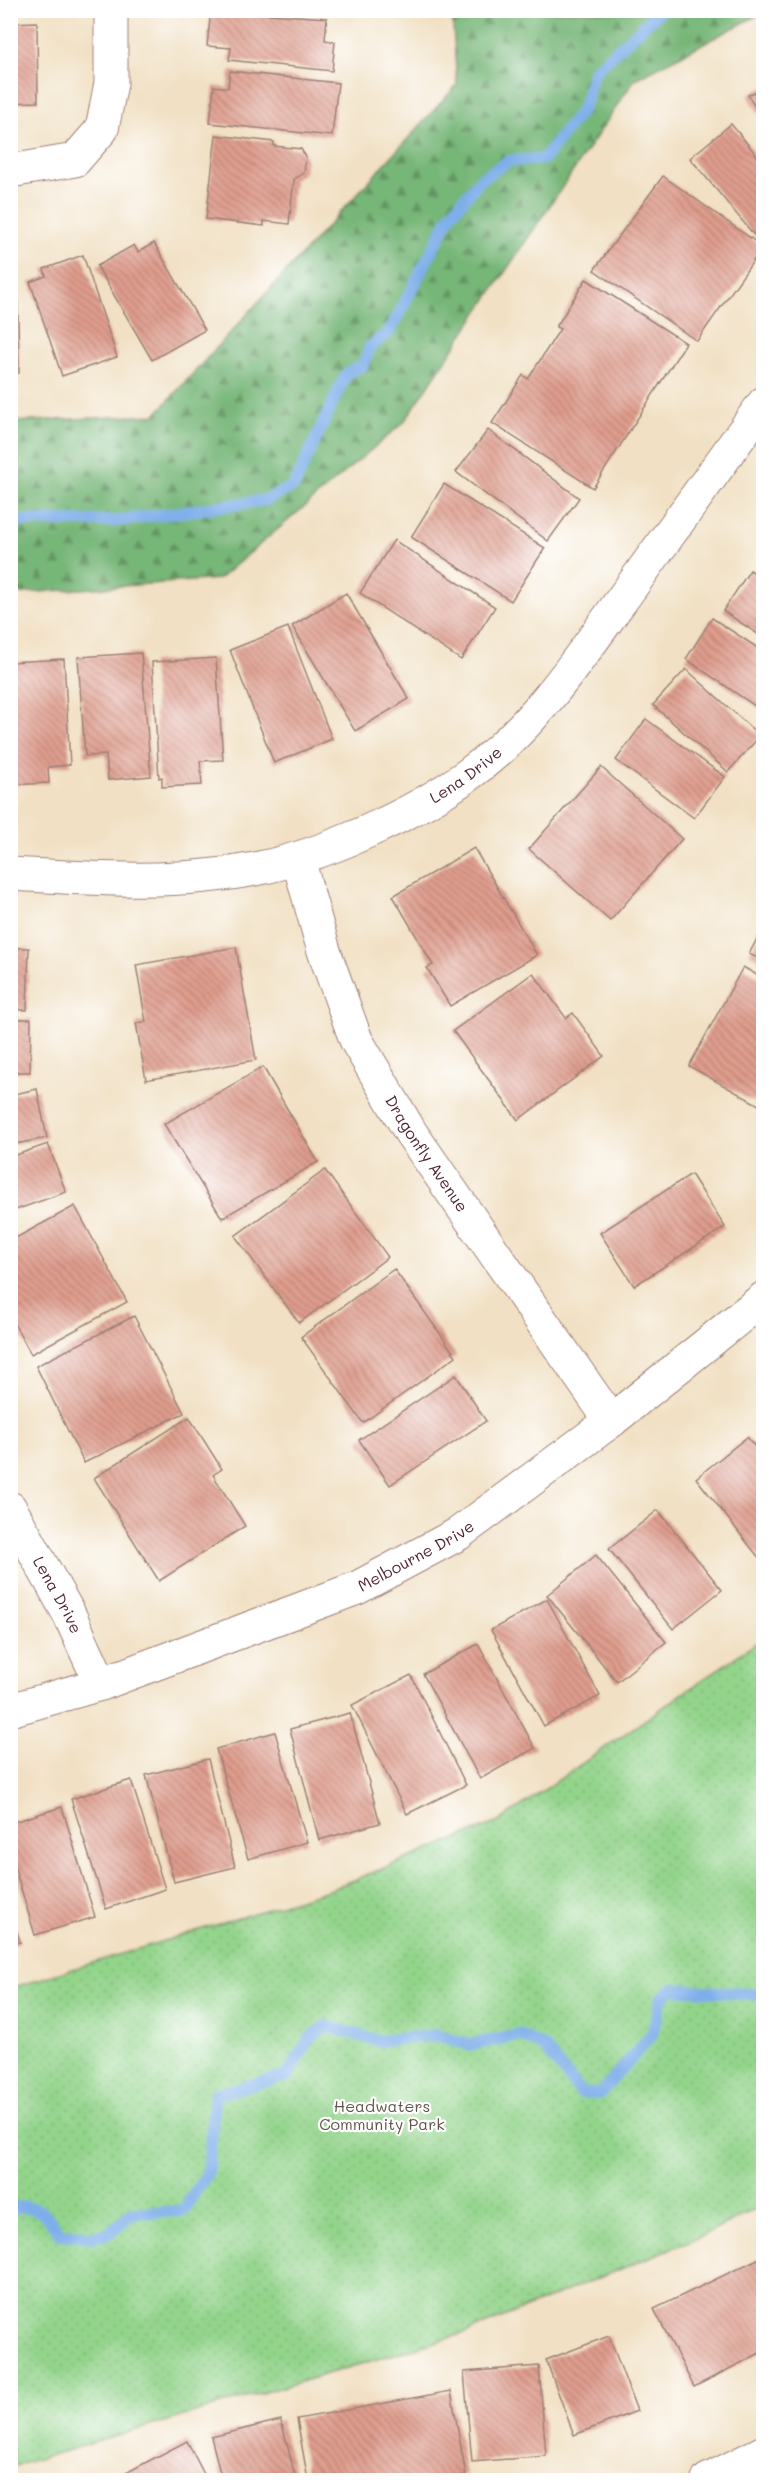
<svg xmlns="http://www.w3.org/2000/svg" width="774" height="2491" font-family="Mali,sans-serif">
	<defs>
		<pattern id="forest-firs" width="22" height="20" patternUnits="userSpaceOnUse" patternTransform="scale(1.5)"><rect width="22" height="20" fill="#76b677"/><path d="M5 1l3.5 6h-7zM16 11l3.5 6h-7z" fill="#639362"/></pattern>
		<pattern id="park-dots" width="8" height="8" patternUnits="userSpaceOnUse" patternTransform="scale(1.5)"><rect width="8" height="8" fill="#93d48b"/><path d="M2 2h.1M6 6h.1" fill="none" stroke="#80b678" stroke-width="1.8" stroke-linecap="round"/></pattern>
		<pattern id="building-back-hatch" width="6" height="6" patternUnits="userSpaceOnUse" patternTransform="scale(1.5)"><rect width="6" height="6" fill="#df9d8d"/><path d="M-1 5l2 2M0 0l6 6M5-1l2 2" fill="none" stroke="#b77f73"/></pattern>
	</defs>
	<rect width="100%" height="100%" fill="#fff"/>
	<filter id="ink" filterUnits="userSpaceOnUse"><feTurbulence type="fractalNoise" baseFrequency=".0167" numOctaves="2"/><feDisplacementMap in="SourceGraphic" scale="12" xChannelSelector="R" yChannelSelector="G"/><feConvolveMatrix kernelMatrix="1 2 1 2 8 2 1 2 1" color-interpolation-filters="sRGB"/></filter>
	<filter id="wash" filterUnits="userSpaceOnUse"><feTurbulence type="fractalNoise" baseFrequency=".008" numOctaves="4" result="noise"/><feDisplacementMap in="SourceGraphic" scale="24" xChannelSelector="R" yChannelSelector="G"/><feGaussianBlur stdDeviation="1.35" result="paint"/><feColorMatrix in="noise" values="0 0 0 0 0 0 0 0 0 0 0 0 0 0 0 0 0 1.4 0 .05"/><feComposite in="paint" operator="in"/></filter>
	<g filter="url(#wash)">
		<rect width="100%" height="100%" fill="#f1e0c3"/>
		<polygon fill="url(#forest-firs)" stroke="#606a51" stroke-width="1.5" points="452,11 764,12 635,79 404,422 219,579 11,594 11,422 155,415 457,85"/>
		<polygon fill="url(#park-dots)" stroke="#6e7a5b" stroke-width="1.5" points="763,1638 763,2205 711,2232 462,2334 11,2467 11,1988 332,1889 498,1822"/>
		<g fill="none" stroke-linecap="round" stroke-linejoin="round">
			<g stroke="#7eaee9" stroke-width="12">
				<polyline points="10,521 116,521 266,500 294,486 346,374 363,365 370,347 390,331 451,214 481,179 508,161 544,159 583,108 594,71 661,10"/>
				<path d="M10 2208C39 2204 45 2212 60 2234L93 2237 111 2232 132 2213 183 2211 208 2172 215 2094 287 2076 310 2038 326 2026 379 2041 437 2035 469 2045 520 2035 544 2047 581 2093 600 2094 652 2034 662 1997 672 1989 764 1995"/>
			</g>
		</g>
		<g id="blocks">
			<g fill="url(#building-back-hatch)">
				<polygon points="211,10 327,18 325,40 335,42 332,71 229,60 231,48 207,46"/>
				<polygon points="37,22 38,102 10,103 10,23"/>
				<polygon points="230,71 338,83 332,136 210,123 214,86 228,88"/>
				<polygon points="764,87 764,123 748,95"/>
				<polygon points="731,124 764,164 764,247 690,158"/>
				<polygon points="216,135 274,142 274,146 301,149 306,157 304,173 294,179 289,224 264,221 264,226 206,219"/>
				<polygon points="663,176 763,247 697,341 594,270"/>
				<polygon points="154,243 205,330 152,360 97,266 134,245 138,252"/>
				<polygon points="83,255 117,357 62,376 30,282 46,276 44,269"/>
				<polygon points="10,265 17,265 19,373 10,373"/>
				<polygon points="586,279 686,343 593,488 492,423 523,375 528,379 560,329 556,327"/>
				<polygon points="488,430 579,498 548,541 456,472"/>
				<polygon points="444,484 545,548 511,601 411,537"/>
				<polygon points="394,540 495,607 461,660 360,593"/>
				<polygon points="750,570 764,579 764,638 723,611"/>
				<polygon points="346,593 409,699 355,731 292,626"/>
				<polygon points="712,618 764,652 764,712 686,659"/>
				<polygon points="288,627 332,739 274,763 230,650"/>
				<polygon points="141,653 151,776 108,780 106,755 85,756 78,657"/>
				<polygon points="216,658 223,760 200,761 202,785 162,787 162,777 159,778 152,662"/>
				<polygon points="64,659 70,765 48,767 49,783 10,785 10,662"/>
				<polygon points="686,669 760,736 728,772 653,705"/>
				<polygon points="646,719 725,777 694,818 616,760"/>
				<polygon points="601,767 682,839 610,921 529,849"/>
				<polygon points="474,848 537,955 450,1006 427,968 433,965 393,896"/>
				<polygon points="764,926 764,961 749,954"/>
				<polygon points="236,947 256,1060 146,1080 136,1023 146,1022 136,965"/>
				<polygon points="10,948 29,948 27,1010 10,1010"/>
				<polygon points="743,967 764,979 764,1108 689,1066"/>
				<polygon points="533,973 566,1018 573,1013 604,1056 518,1120 453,1031"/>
				<polygon points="10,1019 31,1019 30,1072 10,1072"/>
				<polygon points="263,1067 318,1162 222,1218 164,1124"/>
				<polygon points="37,1089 47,1138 10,1145 10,1095"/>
				<polygon points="48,1144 66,1192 10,1212 10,1157"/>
				<polygon points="325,1170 388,1257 299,1323 235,1236"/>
				<polygon points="691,1174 725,1227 634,1286 600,1233"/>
				<polygon points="75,1206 127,1302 31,1354 10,1316 10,1241"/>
				<polygon points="394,1269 456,1356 363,1423 301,1337"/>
				<polygon points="134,1316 184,1413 84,1463 36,1366"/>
				<polygon points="456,1375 486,1421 390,1485 359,1440"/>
				<polygon points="189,1417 222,1469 213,1475 245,1526 159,1581 94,1478"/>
				<polygon points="747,1437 764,1458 764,1564 696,1478"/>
				<polygon points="658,1510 722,1590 673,1629 609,1549"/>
				<polygon points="596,1555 666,1642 617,1682 547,1595"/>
				<polygon points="547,1599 600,1696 544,1726 491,1630"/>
				<polygon points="478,1644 535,1748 480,1779 423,1674"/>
				<polygon points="411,1675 466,1785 407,1814 352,1705"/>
				<polygon points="350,1713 380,1823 319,1840 290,1729"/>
				<polygon points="275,1732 307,1842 248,1859 216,1749"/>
				<polygon points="208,1759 235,1867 174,1882 146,1775"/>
				<polygon points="131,1780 165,1889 106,1909 71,1799"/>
				<polygon points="62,1807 95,1917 35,1935 10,1852 10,1823"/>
				<polygon points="10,1907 20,1942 10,1945"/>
				<polygon points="764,2256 764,2351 694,2387 654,2309"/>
				<polygon points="609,2336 637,2411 574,2435 546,2360"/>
				<polygon points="539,2366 546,2456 472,2462 464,2372"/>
				<polygon points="451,2391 466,2475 437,2480 308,2480 297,2419"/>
				<polygon points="281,2420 296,2480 222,2480 211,2437"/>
				<polygon points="187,2441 207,2480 120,2480 118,2477"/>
			</g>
		</g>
	</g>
	<g filter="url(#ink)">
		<use href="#blocks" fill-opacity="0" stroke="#9e8077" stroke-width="1.5"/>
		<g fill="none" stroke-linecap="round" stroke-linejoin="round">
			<g stroke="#9e8077" stroke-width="35">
				<g id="street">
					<polyline points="10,171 75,160 102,129 111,83 111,10"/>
					<path id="s1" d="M298 859 324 951 356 1040 411 1133 611 1421"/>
					<path id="s2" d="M10 874C93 879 178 885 260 868 324 855 415 814 469 774 533 728 577 661 623 598 670 533 717 468 764 403"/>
					<path id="s3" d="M10 1508 69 1614 101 1684"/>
					<path id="s4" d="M10 1710 101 1684 357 1588 458 1534 611 1421 764 1298"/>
					<polyline points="708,2480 764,2452"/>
				</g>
			</g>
			<use href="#street" stroke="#fff" stroke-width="33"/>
		</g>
	</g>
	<g text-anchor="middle" stroke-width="4.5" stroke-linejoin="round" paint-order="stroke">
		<g font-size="16" fill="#4a1f2b" stroke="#fff">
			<text dy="6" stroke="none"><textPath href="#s2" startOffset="478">Lena Drive</textPath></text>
			<text dy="6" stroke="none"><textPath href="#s1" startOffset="324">Dragonfly Avenue</textPath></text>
			<text dy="6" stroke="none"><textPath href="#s4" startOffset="435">Melbourne Drive</textPath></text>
			<text dy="6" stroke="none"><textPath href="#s3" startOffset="99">Lena Drive</textPath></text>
		</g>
		<g font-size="16" fill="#605548" stroke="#fff">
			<text x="382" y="2112">Headwaters<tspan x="382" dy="18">Community Park</tspan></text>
		</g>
	</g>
	<rect width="774" height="2491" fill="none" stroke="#fff" stroke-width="36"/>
</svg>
